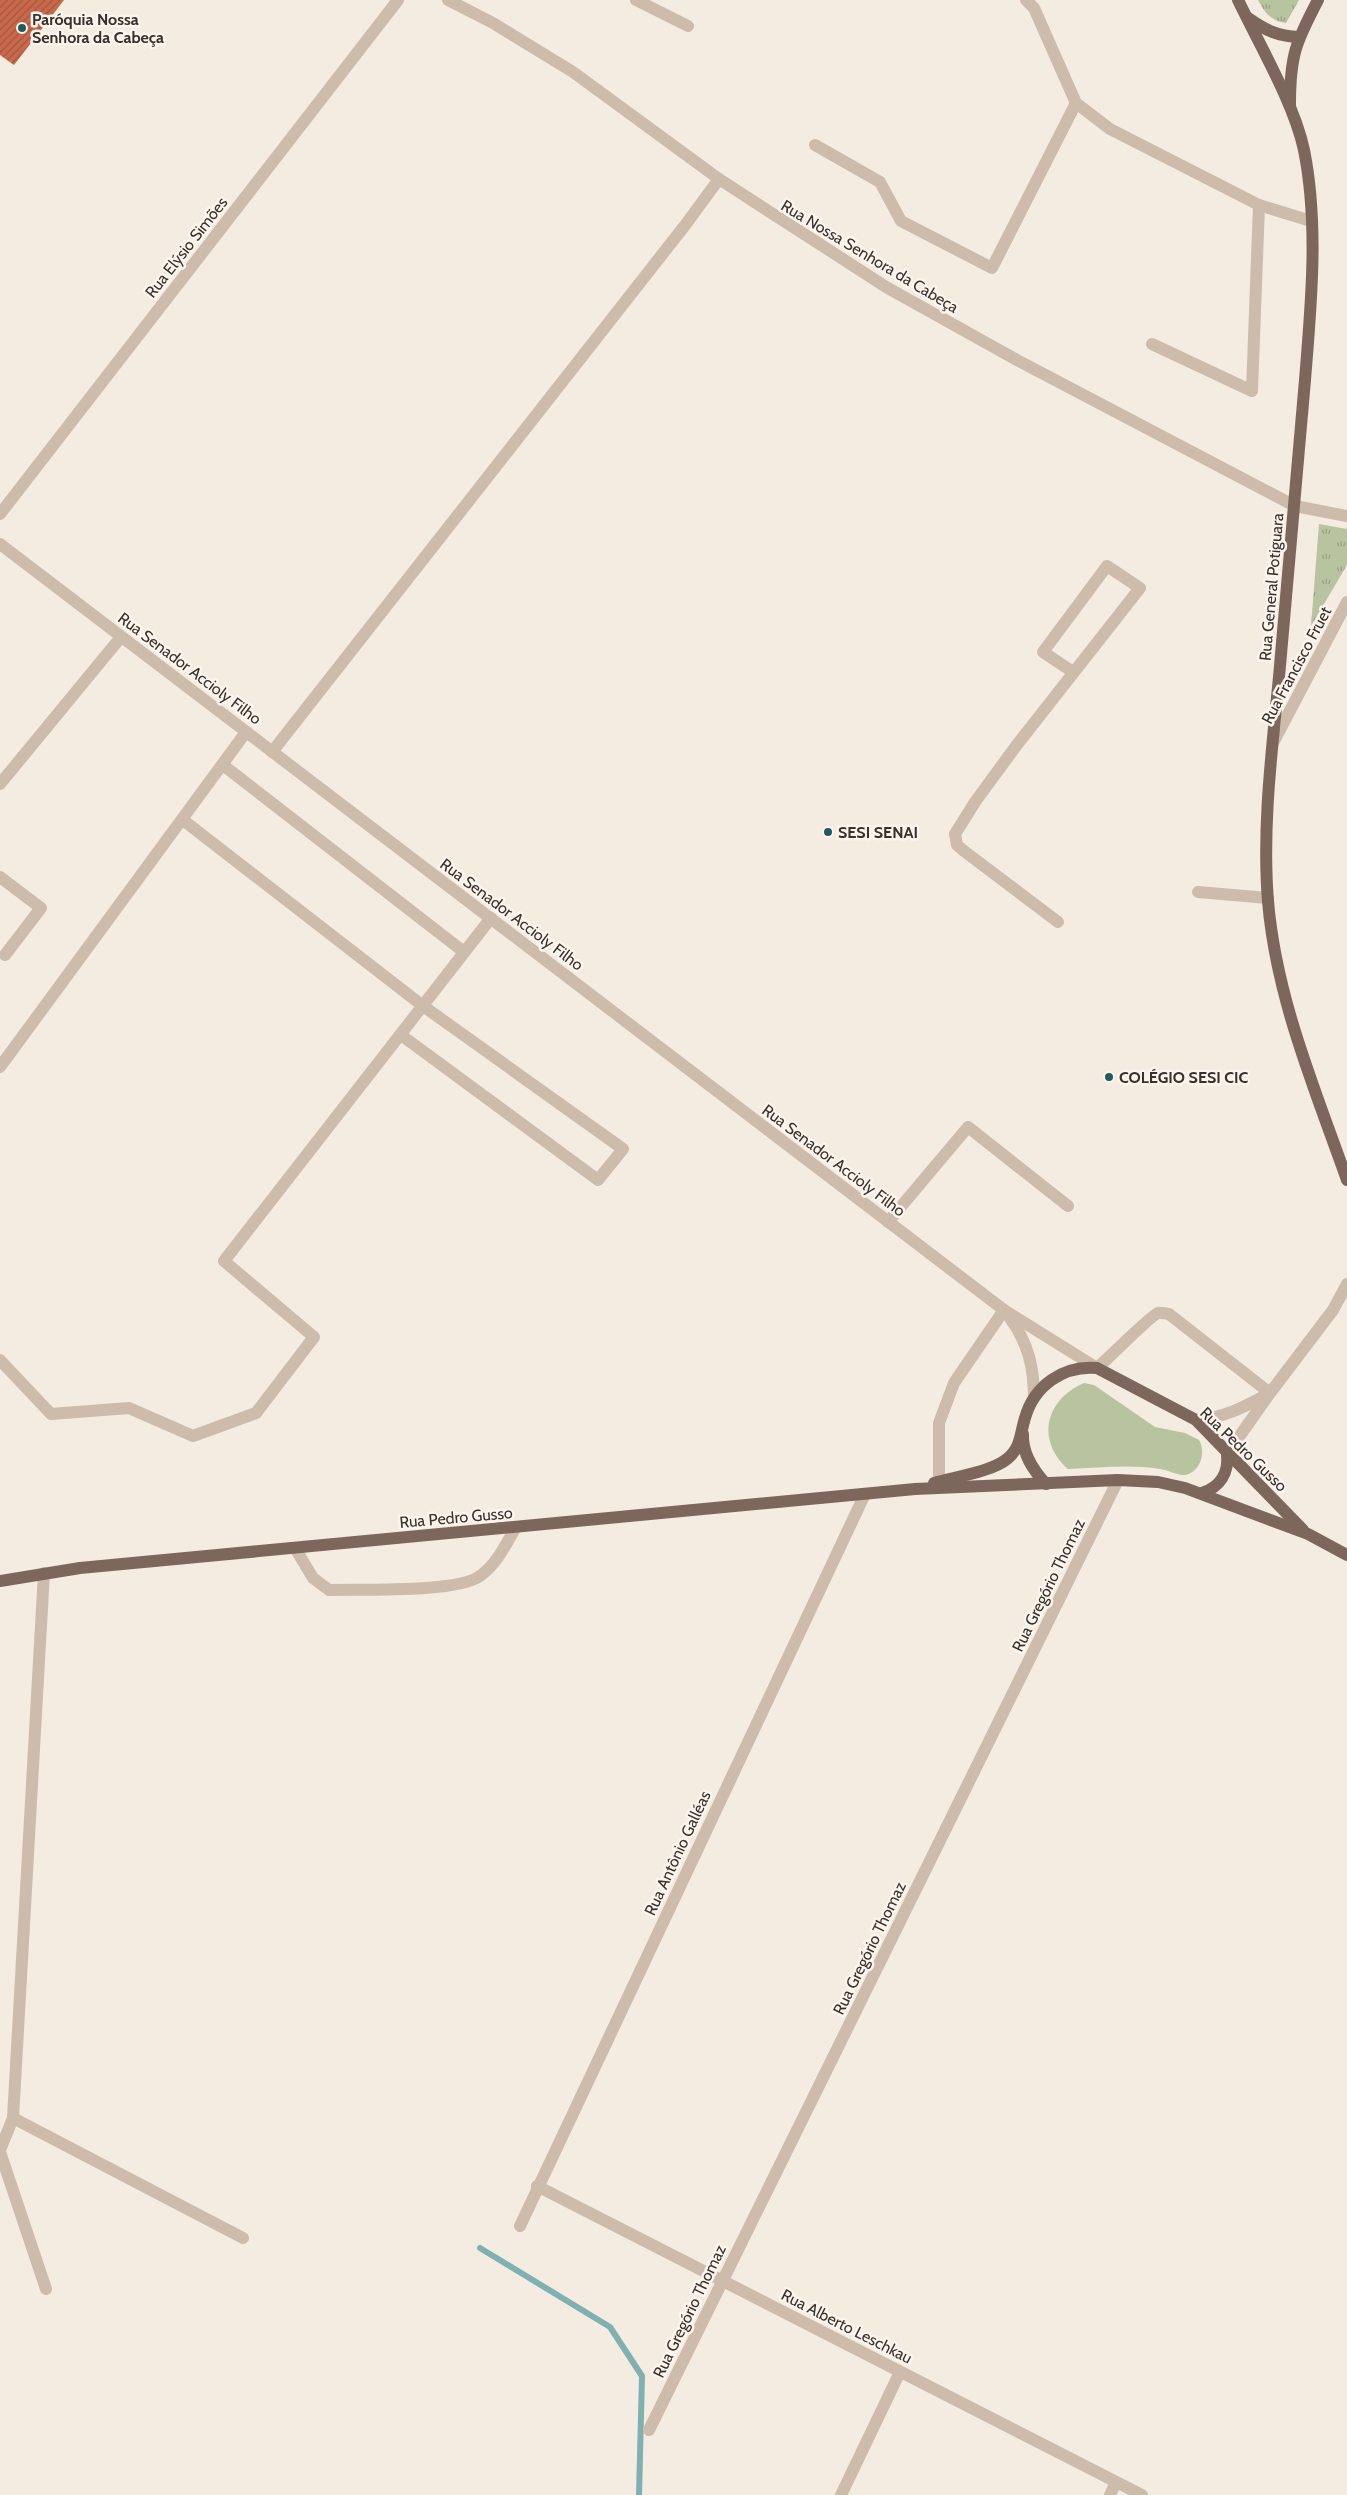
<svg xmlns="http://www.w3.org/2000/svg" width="1347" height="2495" font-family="Cabin,sans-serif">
	<defs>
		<pattern id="park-tufts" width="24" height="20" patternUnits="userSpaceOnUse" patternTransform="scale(1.25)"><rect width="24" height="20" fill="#b8c4a0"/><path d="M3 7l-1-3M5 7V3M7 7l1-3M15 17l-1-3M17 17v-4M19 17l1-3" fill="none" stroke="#97a083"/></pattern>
		<pattern id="building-hatch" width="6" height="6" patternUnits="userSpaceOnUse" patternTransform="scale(1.25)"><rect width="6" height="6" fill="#c8694b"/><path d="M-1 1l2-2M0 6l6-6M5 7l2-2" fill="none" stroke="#a4573f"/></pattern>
	</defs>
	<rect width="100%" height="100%" fill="#f4ebe1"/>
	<path fill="#b8c4a0" d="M1084 1383 1094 1385 1155 1427 1185 1433 1199 1440C1206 1452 1201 1471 1186 1475 1179 1476 1168 1470 1160 1469 1130 1464 1099 1468 1068 1469 1036 1440 1045 1400 1084 1383Z"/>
	<g fill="url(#park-tufts)">
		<path d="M1258 0H1299L1286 23C1271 21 1265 13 1258 0Z"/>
		<polygon points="1319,524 1347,529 1347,565 1311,626"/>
	</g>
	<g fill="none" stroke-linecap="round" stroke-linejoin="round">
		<polyline stroke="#7fb0b2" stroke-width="6" points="480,2248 610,2327 642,2376 639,2495"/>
	</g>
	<polygon fill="url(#building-hatch)" points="0,0 64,0 14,65 0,55"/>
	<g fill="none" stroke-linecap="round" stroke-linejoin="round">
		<g stroke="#cdbbac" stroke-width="12">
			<polyline points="448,0 493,23 573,72 719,179 886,287 1017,360 1295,506 1347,516"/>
			<polyline points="636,0 688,26"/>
			<polyline points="1026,0 1034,8 1076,103 1110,129 1259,205 1311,221"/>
			<polyline points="815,145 880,182 901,221 992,268 1076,103"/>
			<polyline points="1152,344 1252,391 1259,205"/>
			<polyline points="0,514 398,0"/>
			<path d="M0 544 1004 1310 1097 1368C1107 1360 1151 1315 1158 1313 1161 1312 1166 1314 1169 1314L1270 1393"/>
			<polyline points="1273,743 1347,602"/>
			<polyline points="272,752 686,224 719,179"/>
			<polyline points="223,765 464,952"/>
			<polyline points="0,784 121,637"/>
			<polyline points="183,820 423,1006 623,1149 598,1180 401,1035"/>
			<polyline points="0,877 41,908 5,955"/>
			<polyline points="1198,892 1268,898"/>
			<polyline points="1058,922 964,851 957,845 955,834 975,802 1016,746 1140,588 1107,566 1043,652 1073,672"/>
			<polyline points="0,1067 246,732"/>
			<polyline points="888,1222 968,1127 1068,1206"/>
			<path d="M1010 1318C1028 1343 1034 1367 1034 1398"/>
			<polyline points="0,1360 51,1414 129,1408 193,1436 256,1413 314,1337 224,1261 491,918"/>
			<path d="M1196 1420C1224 1418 1244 1407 1268 1394"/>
			<polyline points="1227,1454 1270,1393 1333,1310 1347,1284"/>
			<polyline points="939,1482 939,1423 954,1383 1004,1310"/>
			<path d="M295 1548 313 1578 329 1590C361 1589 457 1593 480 1576 497 1564 506 1544 516 1527"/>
			<polyline points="13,2118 243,2238"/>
			<polyline points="0,2150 13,2118 44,1573"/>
			<polyline points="0,2152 46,2289"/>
			<polyline points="537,2186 1142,2495"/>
			<polyline points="520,2226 865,1494"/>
			<polyline points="649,2430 1118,1480"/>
			<polyline points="841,2495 900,2372"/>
			<polyline points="1110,2495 1116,2482"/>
		</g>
		<g stroke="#7d675c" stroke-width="12">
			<path d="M1238 0C1259 44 1294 103 1304 150 1319 225 1311 305 1305 380 1297 479 1288 578 1279 677 1272 750 1262 827 1268 901 1276 998 1315 1089 1347 1180"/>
			<path d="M1248 18C1265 30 1277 36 1299 37"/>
			<path d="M1290 104C1290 55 1296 42 1318 0"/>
			<path d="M1023 1434C1022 1454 1033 1470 1046 1484"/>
			<path d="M934 1483C954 1477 991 1472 1007 1459 1021 1448 1020 1434 1025 1418 1034 1386 1063 1365 1097 1368L1196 1420 1303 1530"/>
			<path d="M1202 1493C1220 1487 1229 1473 1227 1454"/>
			<polyline points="0,1581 80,1568 915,1489 1118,1480 1158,1482 1185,1488 1308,1534 1347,1555"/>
		</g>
	</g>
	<g fill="#1f5a5e" stroke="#fbf5ee" stroke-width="2">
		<circle cx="22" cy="28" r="5"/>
		<circle cx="828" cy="832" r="5"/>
		<circle cx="1109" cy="1077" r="5"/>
	</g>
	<g text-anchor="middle" stroke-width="5" stroke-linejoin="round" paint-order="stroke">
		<g font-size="16" font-weight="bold" fill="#3b302b" stroke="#fbf5ee" text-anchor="start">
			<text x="32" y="25">Paróquia Nossa<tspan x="32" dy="18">Senhora da Cabeça</tspan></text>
			<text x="838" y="838">SESI SENAI</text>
			<text x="1119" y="1083">COLÉGIO SESI CIC</text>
		</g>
		<g font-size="16" fill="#3b302b" stroke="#fbf5ee">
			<text transform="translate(186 247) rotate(-52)" y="6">Rua Elýsio Simões</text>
			<text transform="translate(870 256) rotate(31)" y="6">Rua Nossa Senhora da Cabeça</text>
			<text transform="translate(1271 587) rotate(-85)" y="6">Rua General Potiguara</text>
			<text transform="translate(1296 665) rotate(-62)" y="6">Rua Francisco Fruet</text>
			<text transform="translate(190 668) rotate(37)" y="6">Rua Senador Accioly Filho</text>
			<text transform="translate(512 914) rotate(37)" y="6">Rua Senador Accioly Filho</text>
			<text transform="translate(834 1160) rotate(37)" y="6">Rua Senador Accioly Filho</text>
			<text transform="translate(1244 1449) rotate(44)" y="6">Rua Pedro Gusso</text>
			<text transform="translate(456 1517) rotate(-5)" y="6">Rua Pedro Gusso</text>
			<text transform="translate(1048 1585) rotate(-64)" y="6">Rua Gregório Thomaz</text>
			<text transform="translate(677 1853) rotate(-65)" y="6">Rua Antônio Galléas</text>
			<text transform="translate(869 1948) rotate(-64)" y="6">Rua Gregório Thomaz</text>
			<text transform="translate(689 2311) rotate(-64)" y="6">Rua Gregório Thomaz</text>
			<text transform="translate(847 2326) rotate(27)" y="6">Rua Alberto Leschkau</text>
		</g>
	</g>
</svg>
